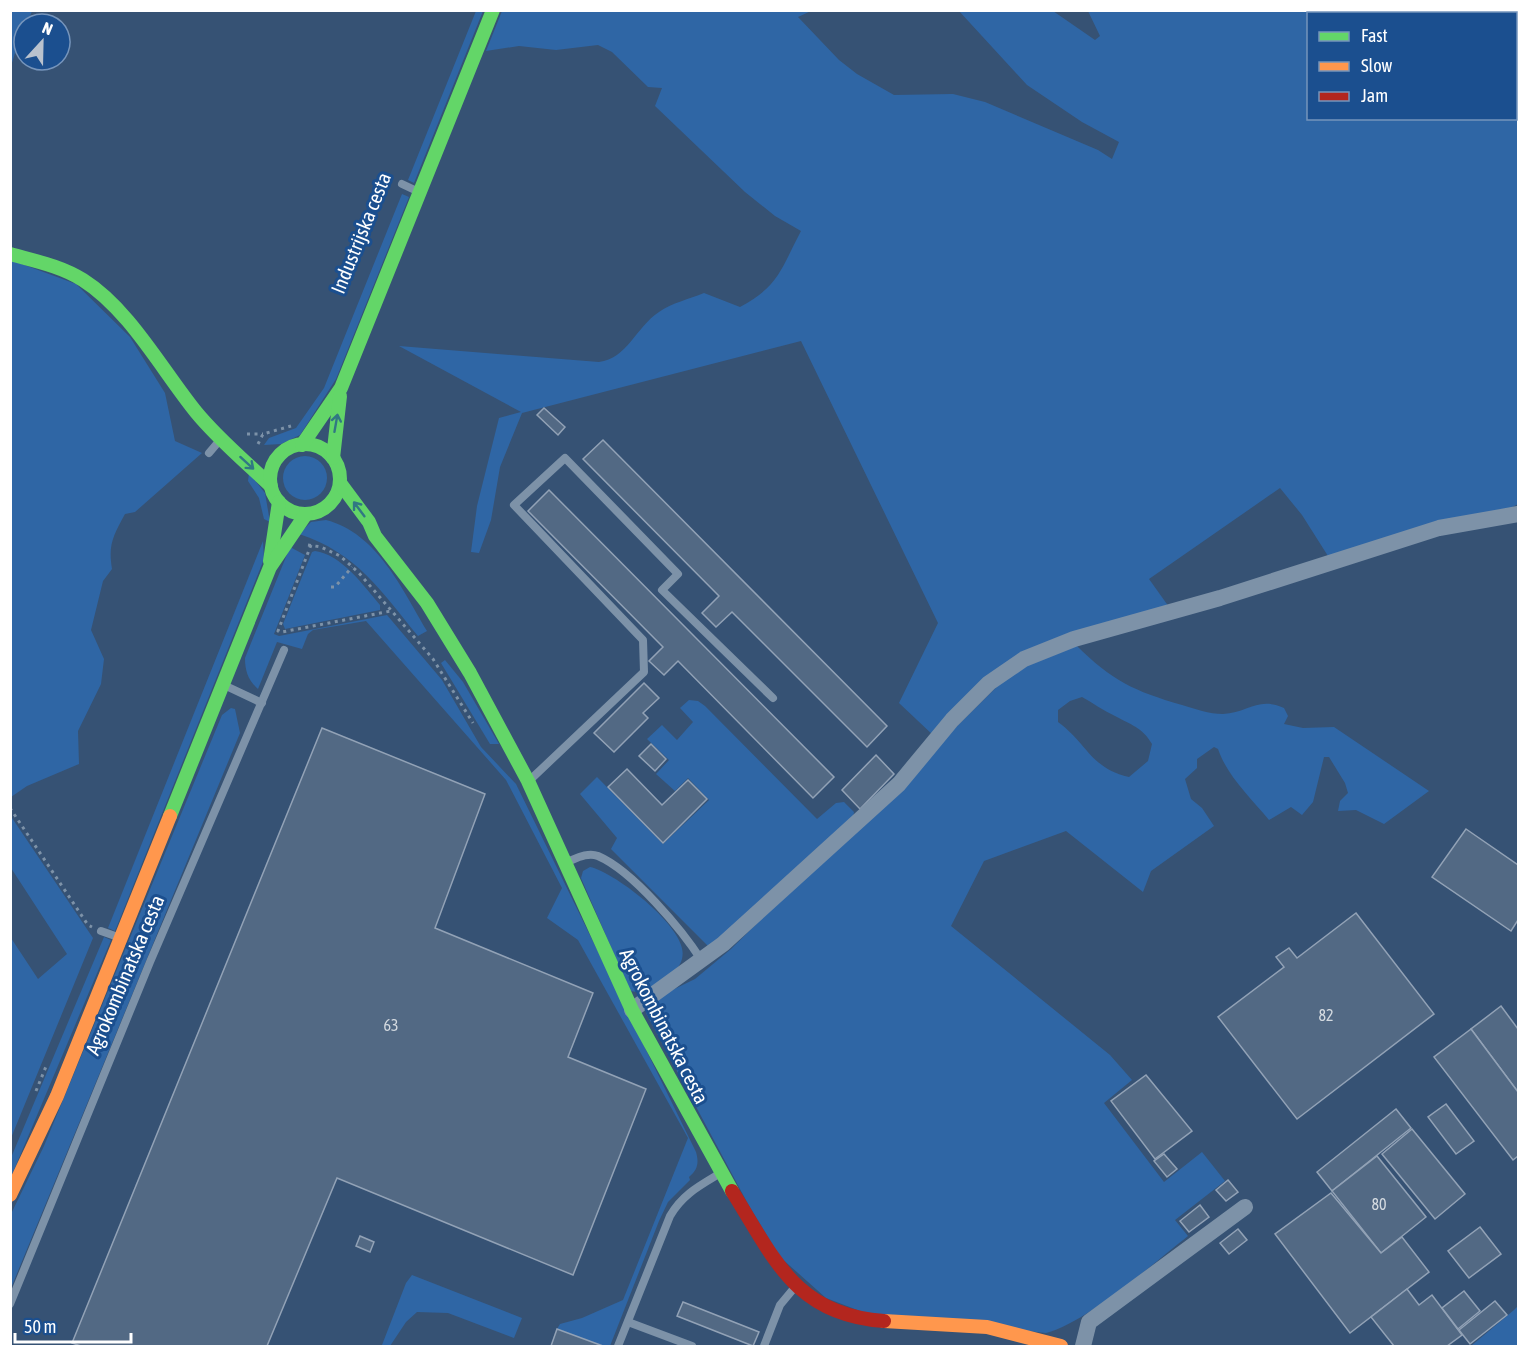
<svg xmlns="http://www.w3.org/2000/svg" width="1529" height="1357" font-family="'Asap Condensed',sans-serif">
	<rect width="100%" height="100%" fill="#365274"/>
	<g fill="#2f66a5" fill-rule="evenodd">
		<polygon points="11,10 32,11 27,24 24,24 11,66"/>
		<polygon points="476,11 483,11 414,183 408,180"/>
		<path d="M502 11H811L798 17 839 60 857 74 894 95 953 94 985 102 1098 150 1112 159 1119 142 1082 122 1027 85 959 11H1053L1095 40 1100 36 1088 11H1419L1423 13 1308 14V118H1516V89L1518 91V504L1509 509 1328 556 1302 515 1280 488 1149 579 1169 607 1059 638 934 736 899 703 938 623 801 341 522 413 500 467 491 520 479 553 471 552 477 506 499 418 521 412 399 346 599 362C627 359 636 327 659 312 672 303 689 299 704 293L740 307C779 286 781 269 801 231L775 216 745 192 655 106 662 88 648 87 612 52 598 45 556 50 519 46 486 51Z"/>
		<polygon points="402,194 409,197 336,379 300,435 281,444 264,445 269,438 296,428 324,388"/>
		<path d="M11 260 76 284 130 337 165 393 175 441 202 453 135 512 125 514C113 536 108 545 112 569L103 581 91 630 104 659 101 684 78 731 79 764 27 786 11 797Z"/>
		<circle cx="305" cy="478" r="22"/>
		<polygon points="249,473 265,493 270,522 264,519 259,498 248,481"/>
		<path d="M326 520C377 533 402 589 427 631L418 636C381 591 357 553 299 534L311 522Z"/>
		<polygon points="263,541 264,559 115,931 108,928"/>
		<path d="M290 547 305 555 274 634 279 636 387 615 442 680 481 747 516 784 696 1152C699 1162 698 1170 689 1177L690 1180 668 1202 659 1221 610 1346H603L557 1329 560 1324 582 1318 623 1300 688 1138 578 940 547 918 562 888 506 780 366 621 313 630 308 634 302 649 277 642 258 689C248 680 245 671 245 658Z"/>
		<path d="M315 551C341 554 364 586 380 605V610L285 629 283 624 312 552Z"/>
		<path d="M1076 645C1112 681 1134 691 1182 705 1195 709 1209 714 1223 714 1248 713 1258 696 1284 708L1288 716 1284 724 1303 728 1334 727 1429 791 1384 824 1356 810 1338 811 1340 801 1348 793 1345 783 1329 757H1324L1313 802 1302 815 1291 807 1269 820C1251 798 1227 776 1218 749L1214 747 1197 759V768L1185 779 1191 799 1202 808 1214 826 1151 871 1143 892 1066 831 984 861 951 926 1110 1055 1132 1080 1104 1103 1164 1182 1202 1152 1225 1181 1175 1220 1188 1236C1154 1263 1086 1323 1046 1333L868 1314 826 1298 780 1257 748 1204 646 1013 658 997 695 979 731 949 1014 670ZM1082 697C1093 703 1104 711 1115 716 1131 725 1142 727 1152 744L1148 761 1129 777C1090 768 1088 744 1058 722V710L1070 701Z"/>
		<polygon points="445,660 463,682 499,744 490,744 441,663"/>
		<polygon points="689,700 698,701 705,706 817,819 836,803 844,802 854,812 853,818 711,949 611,849 617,838 580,794 597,777 663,844 709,800 688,778 675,791 656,774 669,760 647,739 662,725 677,740 693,722 680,708"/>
		<polygon points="231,708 235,709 240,733 11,1288 11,1214 44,1146 222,715"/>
		<polygon points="10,815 93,938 11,1138 11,938 38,979 67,954 11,868"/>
		<path d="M590 867C615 872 692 931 682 959 678 974 657 984 645 993L630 991 581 878 583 871Z"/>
		<polygon points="104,937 111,940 11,1177 10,1160"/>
		<polygon points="412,1275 522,1318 514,1338 448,1313 417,1312 406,1322 390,1346 382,1345 406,1283"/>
		<polygon points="1518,1306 1518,1346 1471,1346 1514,1310"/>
	</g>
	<g fill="#526984" stroke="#92a2b6" stroke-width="1.5">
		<polygon points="544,408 565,427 558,435 537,415"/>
		<polygon points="603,440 887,726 867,747 732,612 716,627 702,613 719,596 583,459"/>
		<polygon points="549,490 834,777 813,798 678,661 664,675 649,661 663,647 528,511"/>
		<polygon points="644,683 659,698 643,713 648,718 614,752 594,733"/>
		<polygon points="322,728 485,794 435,928 593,993 568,1057 646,1089 573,1275 337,1178 267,1346 81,1346 72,1343"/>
		<polygon points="651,744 666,759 655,771 639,756"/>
		<polygon points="876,755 894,774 860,809 842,790"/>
		<polygon points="627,769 662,805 688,780 707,799 663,843 608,787"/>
		<polygon points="1466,829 1518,865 1518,920 1511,931 1432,877"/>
		<polygon points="1356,913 1434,1014 1297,1119 1218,1017 1284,967 1276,957 1289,948 1297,958"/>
		<polygon points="1501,1006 1518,1029 1518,1092 1471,1029"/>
		<polygon points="1471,1029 1518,1092 1518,1156 1513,1160 1434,1057"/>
		<polygon points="1146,1075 1192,1131 1155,1159 1111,1101"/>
		<polygon points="1446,1104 1474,1141 1456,1154 1428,1117"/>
		<polygon points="1396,1109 1411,1128 1332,1191 1317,1172"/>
		<polygon points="1412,1129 1465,1194 1435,1219 1382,1154"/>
		<polygon points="1164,1154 1177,1169 1167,1177 1154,1161"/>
		<polygon points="1377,1156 1426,1217 1381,1253 1332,1191"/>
		<polygon points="1228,1180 1238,1192 1226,1201 1216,1190"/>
		<polygon points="1331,1193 1381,1253 1402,1237 1429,1272 1350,1333 1275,1234"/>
		<polygon points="1200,1205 1209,1217 1189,1232 1180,1221"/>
		<polygon points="1480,1227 1501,1254 1469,1278 1448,1251"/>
		<polygon points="1238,1229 1247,1240 1229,1254 1220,1243"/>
		<polygon points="360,1236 374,1242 370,1252 356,1246"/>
		<polygon points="1407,1289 1419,1305 1432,1295 1462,1335 1447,1346 1394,1346 1371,1317"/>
		<polygon points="1464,1291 1480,1311 1458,1329 1442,1308"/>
		<polygon points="1495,1301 1507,1315 1470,1344 1459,1330"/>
		<polygon points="683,1302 759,1332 753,1346 677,1316"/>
		<polygon points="557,1329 603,1346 551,1346"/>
	</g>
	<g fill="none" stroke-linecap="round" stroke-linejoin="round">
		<g stroke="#7d92a8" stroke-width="3" stroke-dasharray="3 4.5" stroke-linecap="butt">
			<polyline points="247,434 263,434"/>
			<polyline points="258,444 263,434 291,426"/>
			<polyline points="308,545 321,547 340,556 359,573 433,659 473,723"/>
			<polyline points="311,545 278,631 282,632 391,611"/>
			<polyline points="331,587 335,587 352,567"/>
			<polyline points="10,808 88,925 92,927"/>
			<polyline points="36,1091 47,1064"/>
		</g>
		<g stroke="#7d92a8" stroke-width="8">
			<polyline points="402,184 419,192"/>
			<polyline points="209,453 220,440"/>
			<polyline points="226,686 262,703"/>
			<polyline points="531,779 644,672 643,640 514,505 565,458 678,574 662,590 773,698"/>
			<path d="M567 862C577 858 588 852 598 856 633 871 682 930 702 961"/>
			<polyline points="101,931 118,937"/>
			<polyline points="10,1304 150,962 284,650"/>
			<polyline points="628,1322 692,1346"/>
			<path d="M618 1346 670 1216C682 1195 699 1186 719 1174"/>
			<polyline points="764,1346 780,1305 795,1287"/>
		</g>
		<g stroke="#7d92a8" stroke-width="16">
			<polyline points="632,1010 723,944 899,784 952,720 989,683 1024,659 1074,639 1220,598 1439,528 1518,514"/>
			<polyline points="1083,1346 1089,1322 1245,1207"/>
		</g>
		<g stroke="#63d668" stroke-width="14">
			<path d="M10 254C35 261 61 266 83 280 129 309 162 370 196 412 218 439 246 462 271 486"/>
			<circle cx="305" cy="479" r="35"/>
			<polyline points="302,445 341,388 493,10"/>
			<polyline points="333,458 340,396"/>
			<polyline points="340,483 369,522 375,536 427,603 470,673 528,781 632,1010 732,1191"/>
			<polyline points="270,561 279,502"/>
			<polyline points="170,816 270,567 306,514"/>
		</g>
		<g stroke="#ff974d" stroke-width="14">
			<polyline points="10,1195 57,1096 170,816"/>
			<polyline points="884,1321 987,1327 1061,1346"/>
		</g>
		<path stroke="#b3261e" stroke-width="14" d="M732 1191C774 1258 795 1315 884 1321"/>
	</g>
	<defs><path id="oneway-shaft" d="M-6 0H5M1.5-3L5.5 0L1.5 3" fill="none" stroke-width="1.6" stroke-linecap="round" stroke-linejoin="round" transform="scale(1.5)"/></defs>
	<g stroke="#317883">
		<use href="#oneway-shaft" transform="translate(336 423) rotate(-80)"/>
		<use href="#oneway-shaft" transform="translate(247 463) rotate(42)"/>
		<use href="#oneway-shaft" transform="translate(359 509) rotate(-127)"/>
	</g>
	<g text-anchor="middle" stroke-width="6" stroke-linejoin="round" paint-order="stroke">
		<g font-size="16" fill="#d4dae0">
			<text x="1326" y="1021">82</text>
			<text x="391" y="1031">63</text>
			<text x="1379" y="1210">80</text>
		</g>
		<g font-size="20" fill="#fff" stroke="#1b4f8f">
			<text transform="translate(361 233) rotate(-68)" y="7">Industrijska cesta</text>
			<text transform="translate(125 975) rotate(-67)" y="7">Agrokombinatska cesta</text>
			<text transform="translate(664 1026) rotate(63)" y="7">Agrokombinatska cesta</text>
		</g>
	</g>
	<rect width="1529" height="1357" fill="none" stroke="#ffffff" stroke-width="24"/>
	<rect x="1307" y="12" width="210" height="108" fill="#1b4f8f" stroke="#7695bc" stroke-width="1.5"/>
	<rect x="1319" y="32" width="30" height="9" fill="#63d668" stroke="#7695bc" stroke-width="1.5"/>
	<text x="1361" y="42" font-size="18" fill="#ffffff">Fast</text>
	<rect x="1319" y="62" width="30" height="9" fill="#ff974d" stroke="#7695bc" stroke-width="1.5"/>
	<text x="1361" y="72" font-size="18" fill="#ffffff">Slow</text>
	<rect x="1319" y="92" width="30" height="9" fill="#b3261e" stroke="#7695bc" stroke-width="1.5"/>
	<text x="1361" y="102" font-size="18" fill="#ffffff">Jam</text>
	<g transform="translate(42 42) rotate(22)"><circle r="28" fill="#1b4f8f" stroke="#7695bc" stroke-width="1.5"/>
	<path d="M0-4.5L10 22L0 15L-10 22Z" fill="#b9c2ce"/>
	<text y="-9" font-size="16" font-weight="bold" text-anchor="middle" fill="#ffffff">N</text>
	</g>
	<path d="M15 1333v9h116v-9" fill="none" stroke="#ffffff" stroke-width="3"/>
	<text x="24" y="1333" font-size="18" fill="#ffffff" stroke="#1b4f8f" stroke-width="4.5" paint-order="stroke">50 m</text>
</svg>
